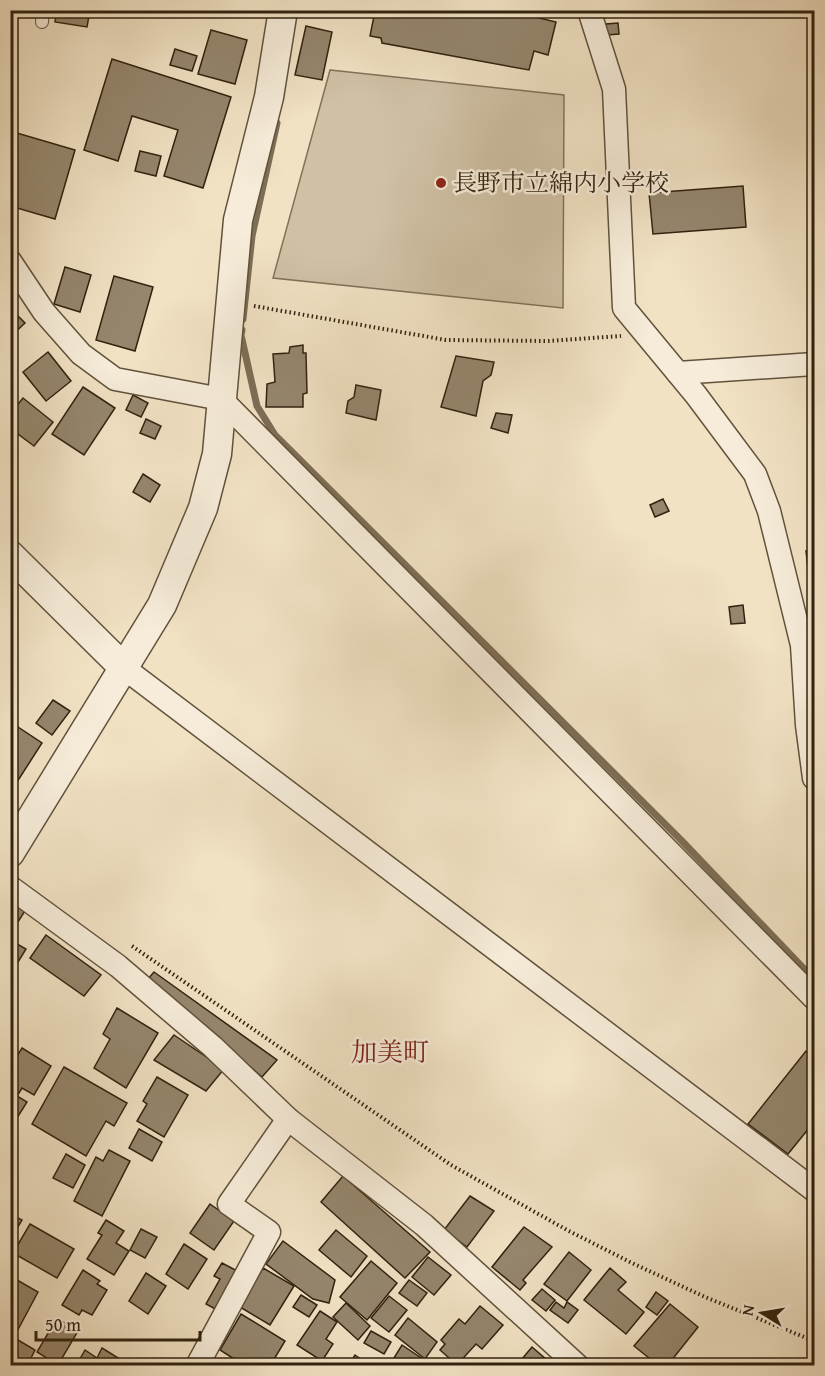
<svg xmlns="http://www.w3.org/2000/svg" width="825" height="1376" font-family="'Gentium Book Plus','Noto Serif JP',serif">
	<rect width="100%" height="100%" fill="#f1e2c4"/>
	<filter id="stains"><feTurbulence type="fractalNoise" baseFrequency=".00333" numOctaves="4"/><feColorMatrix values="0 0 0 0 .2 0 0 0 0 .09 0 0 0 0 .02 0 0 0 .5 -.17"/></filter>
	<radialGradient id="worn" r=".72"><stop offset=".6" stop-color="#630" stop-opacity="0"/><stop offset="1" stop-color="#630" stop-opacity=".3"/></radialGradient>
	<polygon fill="#d0c1a5" stroke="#80725a" stroke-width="1.5" points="330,70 564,95 563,308 273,278"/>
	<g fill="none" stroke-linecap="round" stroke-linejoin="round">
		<g stroke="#7d6e56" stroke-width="7">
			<polyline points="243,319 252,236 277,123"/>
			<polyline points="242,330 241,335 257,406 275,435 681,840 806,971 814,977"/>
		</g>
	</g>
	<g fill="#95866d" stroke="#31220f" stroke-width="1.5">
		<polygon points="57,10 90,10 87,27 55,22"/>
		<polygon points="386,10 537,10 535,17 556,22 548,55 534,51 529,70 382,43 381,38 370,36 375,11 386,13"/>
		<polygon points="618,23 619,34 607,35 606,24"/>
		<polygon points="306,26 332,32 322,80 295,75"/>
		<polygon points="211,30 247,40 235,84 198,74"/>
		<polygon points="175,49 197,56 192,71 170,65"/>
		<polygon points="112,59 231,97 203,188 164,176 178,130 132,116 118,161 84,150"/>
		<polygon points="10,131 75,150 55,219 10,206"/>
		<polygon points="140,151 161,156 156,176 135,171"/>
		<polygon points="743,186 746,227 653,234 649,193"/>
		<polygon points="65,267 91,275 80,312 54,304"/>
		<polygon points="114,276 153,287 135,351 96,340"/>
		<polygon points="10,308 25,323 10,337"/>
		<polygon points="303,345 303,353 306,353 307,393 303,394 303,407 266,407 267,384 275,382 273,354 289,353 290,347"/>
		<polygon points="48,352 71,381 46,401 23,372"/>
		<polygon points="456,356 494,362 491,375 483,381 476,416 441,407"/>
		<polygon points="356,385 381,390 376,420 346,413 348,401 354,397"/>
		<polygon points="83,387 115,408 84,455 52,434"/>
		<polygon points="133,395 148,403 141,417 126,410"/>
		<polygon points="23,398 53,422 34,446 10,428 10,414"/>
		<polygon points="496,413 512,415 508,433 491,428"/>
		<polygon points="146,419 161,426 155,439 140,433"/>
		<polygon points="143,474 160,485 150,502 133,492"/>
		<polygon points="663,499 669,511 655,517 650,505"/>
		<polygon points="814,550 814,568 808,569 806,551"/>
		<polygon points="743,605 745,623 731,624 729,607"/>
		<polygon points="53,700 70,711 52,735 36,723"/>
		<polygon points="12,723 42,743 17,782 10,778"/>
		<polygon points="10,895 28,906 11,933 10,933"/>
		<polygon points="46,935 101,975 84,996 30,958"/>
		<polygon points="10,940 26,949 10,975"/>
		<polygon points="154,972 277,1060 262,1077 148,979"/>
		<polygon points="117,1008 158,1033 126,1088 94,1068 110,1039 103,1034"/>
		<polygon points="174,1035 224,1069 206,1091 154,1060"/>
		<polygon points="22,1048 51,1066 34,1095 22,1088 17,1096 27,1102 17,1118 10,1114 10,1067"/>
		<polygon points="806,1051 814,1057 814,1122 788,1154 748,1124"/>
		<polygon points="64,1067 127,1103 114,1126 106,1121 86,1156 32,1124"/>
		<polygon points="157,1077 188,1095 164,1137 137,1121 147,1104 143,1101"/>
		<polygon points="139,1129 162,1142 152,1161 129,1148"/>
		<polygon points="109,1150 130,1161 102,1216 74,1201 96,1157 103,1161"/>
		<polygon points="66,1154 85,1165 73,1188 53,1178"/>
		<polygon points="343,1176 430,1252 405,1278 321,1202"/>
		<polygon points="470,1196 494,1211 467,1247 444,1230"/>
		<polygon points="210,1204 234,1221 214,1250 190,1233"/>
		<polygon points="10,1214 22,1220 10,1240"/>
		<polygon points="106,1220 124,1231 116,1243 129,1251 114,1275 87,1259 102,1235 98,1233"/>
		<polygon points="30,1224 74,1249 57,1278 13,1253"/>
		<polygon points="524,1227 552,1247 523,1280 526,1283 520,1290 492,1267"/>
		<polygon points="141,1229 157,1237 145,1258 130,1250"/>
		<polygon points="336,1230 367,1256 351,1277 319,1250"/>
		<polygon points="283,1241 335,1280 329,1303 313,1299 266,1264"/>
		<polygon points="184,1244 207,1259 188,1289 166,1274"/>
		<polygon points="569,1252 591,1270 567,1301 544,1284"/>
		<polygon points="428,1257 451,1275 434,1295 412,1277"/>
		<polygon points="371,1261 397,1283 367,1320 340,1297"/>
		<polygon points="222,1263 241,1273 219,1311 206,1304 220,1279 214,1276"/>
		<polygon points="263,1268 294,1286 270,1325 240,1307"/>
		<polygon points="610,1268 626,1282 618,1290 644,1312 626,1334 584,1300"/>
		<polygon points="83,1270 100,1281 97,1284 107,1290 92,1315 82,1310 79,1315 62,1305"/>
		<polygon points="146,1273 166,1286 148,1314 129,1301"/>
		<polygon points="17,1280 38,1292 14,1337 10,1335 10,1291"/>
		<polygon points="409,1280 427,1293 417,1306 399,1293"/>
		<polygon points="542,1289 555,1300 546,1311 532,1300"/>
		<polygon points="656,1292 668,1301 657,1315 646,1307"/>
		<polygon points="301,1295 317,1305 309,1317 293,1307"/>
		<polygon points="389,1296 407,1310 389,1332 371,1318"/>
		<polygon points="556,1302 564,1308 567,1302 578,1310 568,1323 550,1310"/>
		<polygon points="346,1303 370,1326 358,1340 333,1317"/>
		<polygon points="670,1304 698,1327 667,1366 659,1366 634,1346"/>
		<polygon points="480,1306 503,1325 482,1349 476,1344 457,1365 440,1350 445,1344 441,1340 459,1319 465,1324"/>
		<polygon points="320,1311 337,1322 326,1339 333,1344 322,1361 297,1345"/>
		<polygon points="241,1314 285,1341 270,1366 245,1366 220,1350"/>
		<polygon points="57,1318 78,1331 58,1365 37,1352"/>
		<polygon points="408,1318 437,1342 425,1359 395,1335"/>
		<polygon points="371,1331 391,1342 384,1354 364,1343"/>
		<polygon points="18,1340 35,1350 27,1366 10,1366 10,1343 13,1345"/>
		<polygon points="402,1345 433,1366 389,1366"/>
		<polygon points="532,1347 554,1366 516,1366"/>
		<polygon points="102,1348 131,1366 76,1366 85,1350 97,1358"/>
		<polygon points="355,1355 371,1366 348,1366"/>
	</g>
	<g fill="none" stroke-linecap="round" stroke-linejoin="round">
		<g stroke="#61523c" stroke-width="14">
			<polyline id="service" points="42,22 43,10"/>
		</g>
		<g stroke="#61523c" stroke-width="25">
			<g id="minor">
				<polyline points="589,10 614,89 624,308 696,395 755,474 769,511 802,645 807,725 814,778"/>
				<polyline points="10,261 44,312 81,354 115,379 221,399 814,998"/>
				<polyline points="678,373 814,364"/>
				<polyline points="124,668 814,1190"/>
				<polyline points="10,887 118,966 213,1047 288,1119 424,1225 578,1366"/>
				<polyline points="197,1366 269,1232 229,1204 288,1119"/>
			</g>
		</g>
		<g stroke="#61523c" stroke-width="31">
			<g id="tertiary">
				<polyline points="10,555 124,668"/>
				<polyline points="10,853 162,605 203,508 217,454 238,220 269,97 283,10"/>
			</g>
		</g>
		<g stroke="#31220f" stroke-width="4" stroke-dasharray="1.5 3" stroke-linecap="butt">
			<polyline points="254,306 446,340 548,341 621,336"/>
			<polyline points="132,946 451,1165 567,1230 632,1263 705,1297 814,1341"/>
		</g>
		<use href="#service" stroke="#f6ecd9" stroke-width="12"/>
		<use href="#minor" stroke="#f6ecd9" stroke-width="22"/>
		<use href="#tertiary" stroke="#f6ecd9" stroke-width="28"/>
	</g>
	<circle fill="#8f2418" stroke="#f6ecd9" stroke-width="2" cx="441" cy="183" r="6"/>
	<g text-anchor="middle" stroke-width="5" stroke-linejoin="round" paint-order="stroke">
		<g font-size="24" fill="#31220f" stroke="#f6ecd9" text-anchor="start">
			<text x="453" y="191">長野市立綿内小学校</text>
		</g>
		<g font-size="26" fill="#7a1f14" stroke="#f6ecd9">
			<text x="390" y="1061">加美町</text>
		</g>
	</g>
	<rect width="825" height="1376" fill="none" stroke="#f1e2c4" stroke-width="36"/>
	<rect x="12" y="12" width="801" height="1352" fill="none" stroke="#31220f" stroke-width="3"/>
	<rect x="18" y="18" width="789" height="1340" fill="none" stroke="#31220f" stroke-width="1.5"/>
	<g transform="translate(762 1313) rotate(281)" stroke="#f6ecd9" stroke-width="4.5" paint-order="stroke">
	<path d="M0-4.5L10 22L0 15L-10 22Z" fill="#31220f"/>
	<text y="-9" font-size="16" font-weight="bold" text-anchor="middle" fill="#31220f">N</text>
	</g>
	<path d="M36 1331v9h164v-9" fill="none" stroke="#31220f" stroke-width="3"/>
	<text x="45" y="1331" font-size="18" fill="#31220f" stroke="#f6ecd9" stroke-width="4.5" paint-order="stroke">50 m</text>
	<rect width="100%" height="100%" filter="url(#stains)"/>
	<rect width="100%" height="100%" fill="url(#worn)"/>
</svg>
